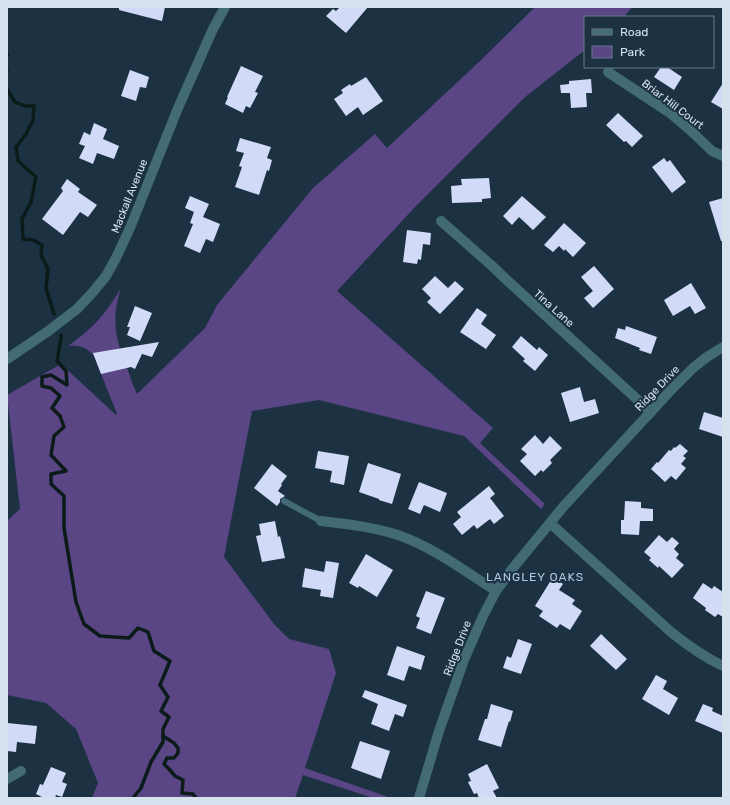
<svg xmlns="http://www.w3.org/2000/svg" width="730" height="805" font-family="Rubik,sans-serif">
	<rect width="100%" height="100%" fill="#1c3243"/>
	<path fill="#5a4585" d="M535 7H632L624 17H585V50L525 97 416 206 337 291 493 428 480 443 545 504 541 509 464 436 319 400 252 411 224 557 274 624 289 639 329 649 336 673 305 768 391 798H373L303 775 295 798H92L98 783 76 729 46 703 7 695V521L20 509 7 395 61 364 116 415 117 414 94 356C87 347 79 345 68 346 93 328 105 315 121 288 111 319 115 338 127 368 130 376 133 386 137 394L205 328 217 305 313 188 375 134 387 148 481 60Z"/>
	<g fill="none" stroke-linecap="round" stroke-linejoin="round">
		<g stroke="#0b1b19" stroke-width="3.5">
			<polyline points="7,54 8,55 7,56"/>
			<polyline points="7,71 7,72"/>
			<polyline points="7,89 15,102 25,106 34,106 33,120 26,134 16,147 18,161 36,177 31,202 22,219 23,239 33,240 42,245 41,255 48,269 46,288 54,314"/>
			<polyline points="61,335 61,338 57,361 66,371 67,385 51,375 42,377 42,386 51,388 60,396 52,408 60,416 64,427 54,436 51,455 66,471 51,474 51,484 64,496 64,528 76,602 84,624 100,636 129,638 138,628 148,632 154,651 170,661 160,685 168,697 161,711 169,717 163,729 163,742 151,762 141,788 133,798"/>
			<polyline points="163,736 174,743 178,748 178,753 174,758 167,758 164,764 169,769 175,776 183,780 182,793 193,794 196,798"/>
		</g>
	</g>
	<g fill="#d1dbf8">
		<polygon points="119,7 165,7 162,21 119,10"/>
		<polygon points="340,7 368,7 346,33 326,16 333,9 336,11"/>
		<polygon points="241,66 263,76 255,92 258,93 250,108 246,106 243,113 225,104 228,97 227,97"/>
		<polygon points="661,67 667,67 682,77 674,90 654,77"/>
		<polygon points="130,70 149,77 146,88 140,87 136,101 121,96"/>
		<polygon points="366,77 383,101 363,115 358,107 346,116 334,99 343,93 341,90 350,84 351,86"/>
		<polygon points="591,79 592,93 586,93 587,107 571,108 570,93 561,93 560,85 569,84 569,81"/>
		<polygon points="723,83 723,109 711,102"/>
		<polygon points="618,113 643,136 632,147 626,141 624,142 606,125"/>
		<polygon points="94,123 107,129 103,139 119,146 114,159 97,153 93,164 79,158 85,146 79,144 84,132 90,135"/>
		<polygon points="240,138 271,147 267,158 272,160 269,171 267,170 259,195 235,187 242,167 239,166 244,153 236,151"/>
		<polygon points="664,158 667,162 670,160 686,182 672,193 652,167"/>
		<polygon points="489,178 491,198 482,199 482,202 452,203 451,186 462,185 461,179"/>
		<polygon points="67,179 80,189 78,192 97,205 88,217 80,212 63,235 42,219 63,191 61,188"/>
		<polygon points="190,196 209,204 203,217 220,224 213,242 206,239 200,253 184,246 193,224 190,223 194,212 185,208"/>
		<polygon points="522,196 546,217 533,230 519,217 512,225 503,216"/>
		<polygon points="723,198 723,241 721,241 709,202"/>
		<polygon points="564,223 586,243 573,257 565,249 564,251 559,246 553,252 544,245"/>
		<polygon points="407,230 431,233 430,245 423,244 421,260 418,259 417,264 403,262"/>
		<polygon points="594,266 614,289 593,308 584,298 593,291 581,277"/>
		<polygon points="435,276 448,288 455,281 464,289 440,314 427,302 431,298 422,289"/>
		<polygon points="691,283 706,308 695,314 690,306 673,316 664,300"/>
		<polygon points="135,306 152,313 140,341 127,335 130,327 127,327"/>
		<polygon points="477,308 487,315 481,324 496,335 486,349 460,332"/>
		<polygon points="626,326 657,337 651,354 639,350 640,348 615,338 618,328 625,330"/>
		<polygon points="521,336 537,350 539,347 548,355 535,371 523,361 525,359 512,347"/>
		<polygon points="159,342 152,357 142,354 135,369 131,367 101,374 93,353"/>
		<polygon points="580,387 584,402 595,399 599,413 570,422 561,393"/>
		<polygon points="704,412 723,418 723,437 699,429"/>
		<polygon points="535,435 543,444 550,436 562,448 550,460 552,463 543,472 541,470 535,476 520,461 527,454 521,449"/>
		<polygon points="680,444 688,451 683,456 686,458 681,464 686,468 676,480 671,476 665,482 651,469 657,462 658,463 669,450 671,451 674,447 675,448"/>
		<polygon points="318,451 349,456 344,485 330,482 332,471 315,468"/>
		<polygon points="368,463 401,474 392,504 379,500 379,499 359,492"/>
		<polygon points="272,464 287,476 281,484 282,485 278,491 285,496 280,499 280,502 277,506 254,488"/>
		<polygon points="419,482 447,493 440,512 424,505 420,514 408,509"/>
		<polygon points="489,486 495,494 490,498 504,516 494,524 490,519 477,529 474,525 462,535 453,524 461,517 457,512"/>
		<polygon points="625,501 641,502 641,508 653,509 653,521 640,521 639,535 621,534 621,520 624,520"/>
		<polygon points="275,521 278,537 280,536 285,558 262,562 256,536 261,535 259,524"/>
		<polygon points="659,535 667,542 672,537 679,543 674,549 679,554 676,558 684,565 672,578 659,566 658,568 649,560 651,558 644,552"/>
		<polygon points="366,554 393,570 377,597 359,586 358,588 349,583"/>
		<polygon points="326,561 339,563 333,598 320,596 321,590 302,587 305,568 324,572"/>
		<polygon points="553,577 563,584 559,590 575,600 572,604 582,611 570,630 560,624 557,628 539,616 543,611 535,606"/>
		<polygon points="703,583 712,589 714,586 723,592 723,617 718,614 715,617 705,610 706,608 693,598"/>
		<polygon points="426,591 445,598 431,634 416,628 420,618 416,616"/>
		<polygon points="601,634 627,659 616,670 590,646"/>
		<polygon points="518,639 532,644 521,674 503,668 507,656 511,658"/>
		<polygon points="397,646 425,656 421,670 409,666 404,681 387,675"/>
		<polygon points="656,675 667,681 663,689 678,698 669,715 642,699"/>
		<polygon points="365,690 407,705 403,717 395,714 389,731 371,724 378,704 362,697"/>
		<polygon points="491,704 513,711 510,722 509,721 501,747 478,740 485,719 487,719"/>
		<polygon points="703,704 713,708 712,711 723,716 723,733 695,721"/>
		<polygon points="7,723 37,726 35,744 17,742 16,752 7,751"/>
		<polygon points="360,741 390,751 381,779 351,768"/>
		<polygon points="487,764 499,788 493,791 497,798 479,798 477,793 474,794 468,782 471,781 468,774"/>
		<polygon points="51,767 66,773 62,782 67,784 62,797 56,795 55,798 44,798 36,794 40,784 43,785"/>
	</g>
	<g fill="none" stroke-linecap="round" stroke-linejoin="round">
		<polyline stroke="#426b75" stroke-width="6" points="284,501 321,521"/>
		<g stroke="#426b75" stroke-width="10">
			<polyline points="608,72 670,113 690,130 712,151 723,156"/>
			<polyline points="441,221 491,265 510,283 651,412"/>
			<polyline points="7,359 47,332 77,309 93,292 106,276 116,258 130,228 178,108 213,29 225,7"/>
			<path d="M321 521C347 524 373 527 398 535 433 547 466 572 496 591"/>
			<path d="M550 523 671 632C687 645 704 657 723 666"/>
			<polyline points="7,779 21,771"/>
			<polyline points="419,798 439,731 464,660 483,616 496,591 513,568 563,507 671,390 693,368 707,357 723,347"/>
		</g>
	</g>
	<g text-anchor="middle" stroke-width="4" stroke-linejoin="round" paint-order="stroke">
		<g font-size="11" fill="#d5e2ed" stroke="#1c3243">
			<text transform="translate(673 104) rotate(37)" y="4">Briar Hill Court</text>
			<text transform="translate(129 196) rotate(-68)" y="4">Mackall Avenue</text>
			<text transform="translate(554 308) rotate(42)" y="4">Tina Lane</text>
			<text transform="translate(657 388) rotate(-46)" y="4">Ridge Drive</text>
			<text transform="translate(457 648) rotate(-69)" y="4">Ridge Drive</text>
		</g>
		<g font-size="12" letter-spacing="1" fill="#aec8dd" stroke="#1c3243">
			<text x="535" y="581">LANGLEY OAKS</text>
		</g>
	</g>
	<rect width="730" height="805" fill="none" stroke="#d5e2ed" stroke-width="16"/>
	<rect x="584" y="16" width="130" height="52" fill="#1c3243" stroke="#667887"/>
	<rect x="592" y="29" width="20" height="6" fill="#426b75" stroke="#667887"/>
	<text x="620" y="36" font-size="12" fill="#d5e2ed">Road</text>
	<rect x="592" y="46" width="20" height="12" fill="#5a4585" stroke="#667887"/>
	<text x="620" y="56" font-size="12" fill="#d5e2ed">Park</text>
</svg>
